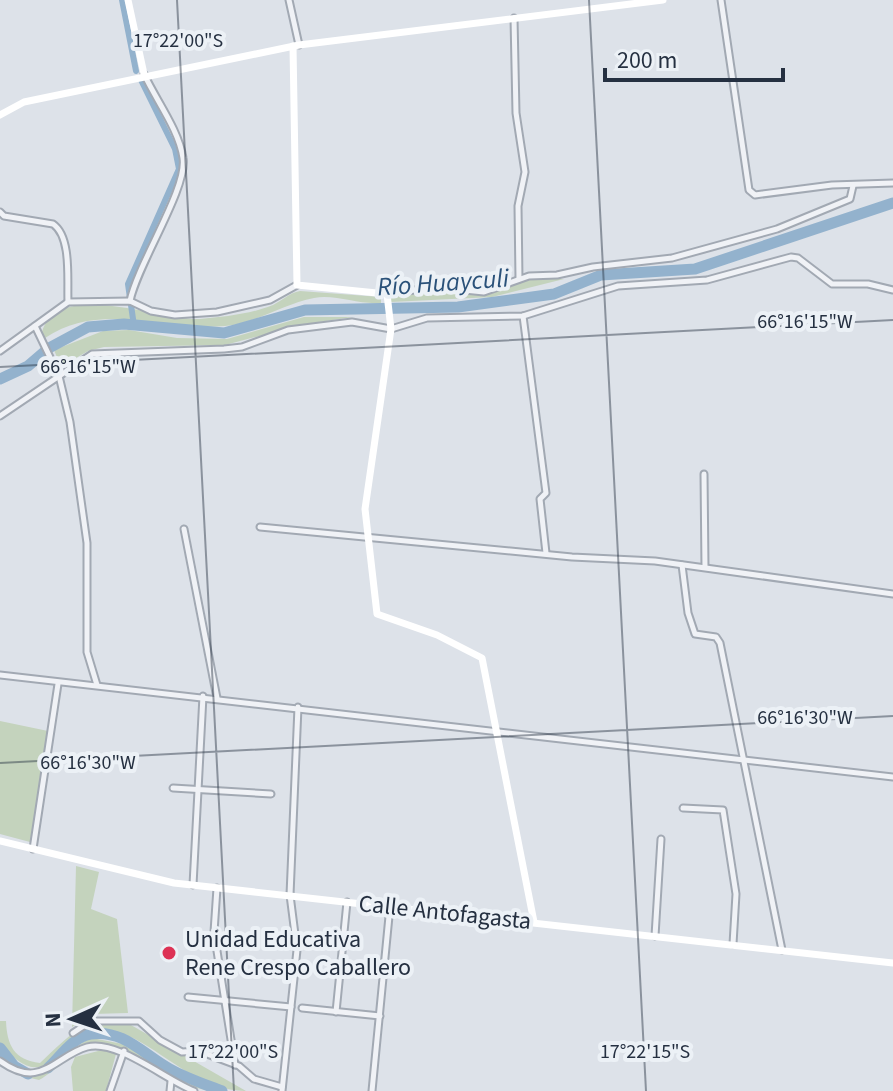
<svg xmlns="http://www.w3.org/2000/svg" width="893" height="1091" font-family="'Source Sans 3',sans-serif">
	<rect width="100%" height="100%" fill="#dde2e9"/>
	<g fill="#c4d3bd">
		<polygon points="530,279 564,279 492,297 391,302 391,297 435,289 485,295"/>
		<path d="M300 291 381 297V303C358 305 336 294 314 298 283 304 257 323 225 326 163 332 102 300 45 338L42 332C57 278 162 321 200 319 224 317 251 314 273 305 283 300 289 293 300 291Z"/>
		<polygon points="304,317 353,317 305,324 225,345 104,347 88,351 61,367 54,350 103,331 129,330 177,338 227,339"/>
		<polygon points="0,721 48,731 30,842 0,834"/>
		<polygon points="76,866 99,872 91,909 117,919 128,1013 93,1014 72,1027"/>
		<path d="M0 1021H6C7 1045 14 1060 40 1063 71 1034 86 1014 131 1025L246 1091C202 1091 171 1058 135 1039 122 1032 107 1031 93 1028 47 1056 46 1091 0 1045Z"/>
		<path d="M92 1038 133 1046 167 1070 216 1091C170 1091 136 1036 90 1046 70 1050 57 1071 39 1080L18 1075 0 1055V1051L22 1074C52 1083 66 1047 92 1038Z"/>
		<polygon points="102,1050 116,1054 106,1091 73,1091 71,1067 75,1057"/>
	</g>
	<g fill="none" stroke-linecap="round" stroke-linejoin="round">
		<g stroke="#93b2cd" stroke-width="6">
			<polyline points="122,0 136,71"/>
			<polyline points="134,326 128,284 179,169 175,149 141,80"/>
		</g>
		<g stroke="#93b2cd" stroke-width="11">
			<polyline points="0,379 28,366 49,348 88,327 124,324 224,333 305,310 458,307 554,294 601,275 695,269 893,203"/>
			<polyline points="0,1048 14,1066 28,1074"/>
			<path d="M48 1068C60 1057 74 1036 91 1034 124 1029 144 1055 170 1069 186 1078 204 1084 222 1091"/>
		</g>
		<g stroke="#a2a9b3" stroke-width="9">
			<g id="street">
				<polyline points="289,0 299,45"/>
				<polyline points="721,0 749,190 755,195 832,185 893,183"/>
				<polyline points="514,18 516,113 525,172 518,206 519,279"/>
				<path d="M0 212 4 216 53 224C72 237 67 281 68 302"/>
				<polyline points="387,294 435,287 484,292 529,276 557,275 593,267 672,258 777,229 850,199 853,186"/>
				<path d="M130 301C138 263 188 188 183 158 179 130 156 100 144 74"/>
				<polyline points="523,316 546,493 540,499 546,553"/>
				<polyline points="35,326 59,376 70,422 87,543 87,652 97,685"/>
				<polyline points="0,351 68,302 130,301 151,311 175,315 217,312 270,300 297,285"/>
				<polyline points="0,416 92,354 224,349 242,347 288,330 352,322 391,329 427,318 523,316 618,286 707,280 791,257 798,258 832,284 868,284 893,290"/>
				<polyline points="704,474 705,567"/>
				<polyline points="260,527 572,557 655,561 893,594"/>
				<polyline points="184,529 217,698"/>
				<polyline points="682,565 688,613 695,634 716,637 720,643 782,950"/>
				<polyline points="0,675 893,777"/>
				<polyline points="173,788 271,794"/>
				<polyline points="683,808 723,810 736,894 733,944"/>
				<polyline points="33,849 58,684"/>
				<polyline points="193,885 203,696"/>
				<polyline points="217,888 214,932 235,1065"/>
				<polyline points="655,936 661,839"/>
				<polyline points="188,997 291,1007"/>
				<polyline points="302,1008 380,1016"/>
				<polyline points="336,1012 347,902"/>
				<polyline points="73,1033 91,1021 139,1021 160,1040 182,1052 199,1051 239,1066 254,1079 282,1087"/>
				<path d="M0 1061C41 1091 55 1056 87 1047 117 1039 164 1079 194 1091"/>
				<polyline points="110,1091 124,1051"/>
				<polyline points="170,1091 171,1081"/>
				<polyline points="282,1091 297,950 290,895 298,707"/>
				<polyline points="372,1091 390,906"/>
			</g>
		</g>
		<use href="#street" stroke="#f0f2f6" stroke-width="5"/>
		<g stroke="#fff" stroke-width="7">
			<polyline points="128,0 144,74"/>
			<polyline points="293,46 297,285 387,294 391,329 365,509 377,614 437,635 482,658 534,922"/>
			<polyline points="0,115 24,102 299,45 663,0"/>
			<polyline points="0,841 174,883 893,963"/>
		</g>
	</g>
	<path fill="none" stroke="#253041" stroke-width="2" stroke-opacity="0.45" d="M177 0 234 1091M589 0 646 1091M0 367 893 320M0 763 893 716"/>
	<circle fill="#dd3255" stroke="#ecf1f6" stroke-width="3" cx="169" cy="953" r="8"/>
	<g text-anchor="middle" stroke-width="8" stroke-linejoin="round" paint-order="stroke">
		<g font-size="24" fill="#253041" stroke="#ecf1f6">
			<text transform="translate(445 912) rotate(6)" y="8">Calle Antofagasta</text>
		</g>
		<g font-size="24" fill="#253041" stroke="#ecf1f6" text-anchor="start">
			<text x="185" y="947">Unidad Educativa<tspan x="185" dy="28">Rene Crespo Caballero</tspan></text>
		</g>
		<g font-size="26" font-style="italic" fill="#2a5179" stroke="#ecf1f6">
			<text transform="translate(443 282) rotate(-4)" y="9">Río Huayculi</text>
		</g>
	</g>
	<g font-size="20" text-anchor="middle" fill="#253041" stroke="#ecf1f6" stroke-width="8" stroke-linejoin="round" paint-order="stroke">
		<text x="178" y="47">17°22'00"S</text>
		<text x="805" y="328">66°16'15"W</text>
		<text x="88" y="373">66°16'15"W</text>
		<text x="805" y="724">66°16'30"W</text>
		<text x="88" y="769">66°16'30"W</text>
		<text x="233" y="1058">17°22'00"S</text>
		<text x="645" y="1058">17°22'15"S</text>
	</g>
	<g transform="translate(72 1019) rotate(267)" stroke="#ecf1f6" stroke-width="6" paint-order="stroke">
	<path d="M0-6L14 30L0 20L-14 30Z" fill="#253041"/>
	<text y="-12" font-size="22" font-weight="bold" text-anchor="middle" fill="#253041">N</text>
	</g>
	<path d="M605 68v12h178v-12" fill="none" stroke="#253041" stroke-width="4"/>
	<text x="617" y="68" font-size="24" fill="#253041" stroke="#ecf1f6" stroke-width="6" paint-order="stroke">200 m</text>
</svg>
